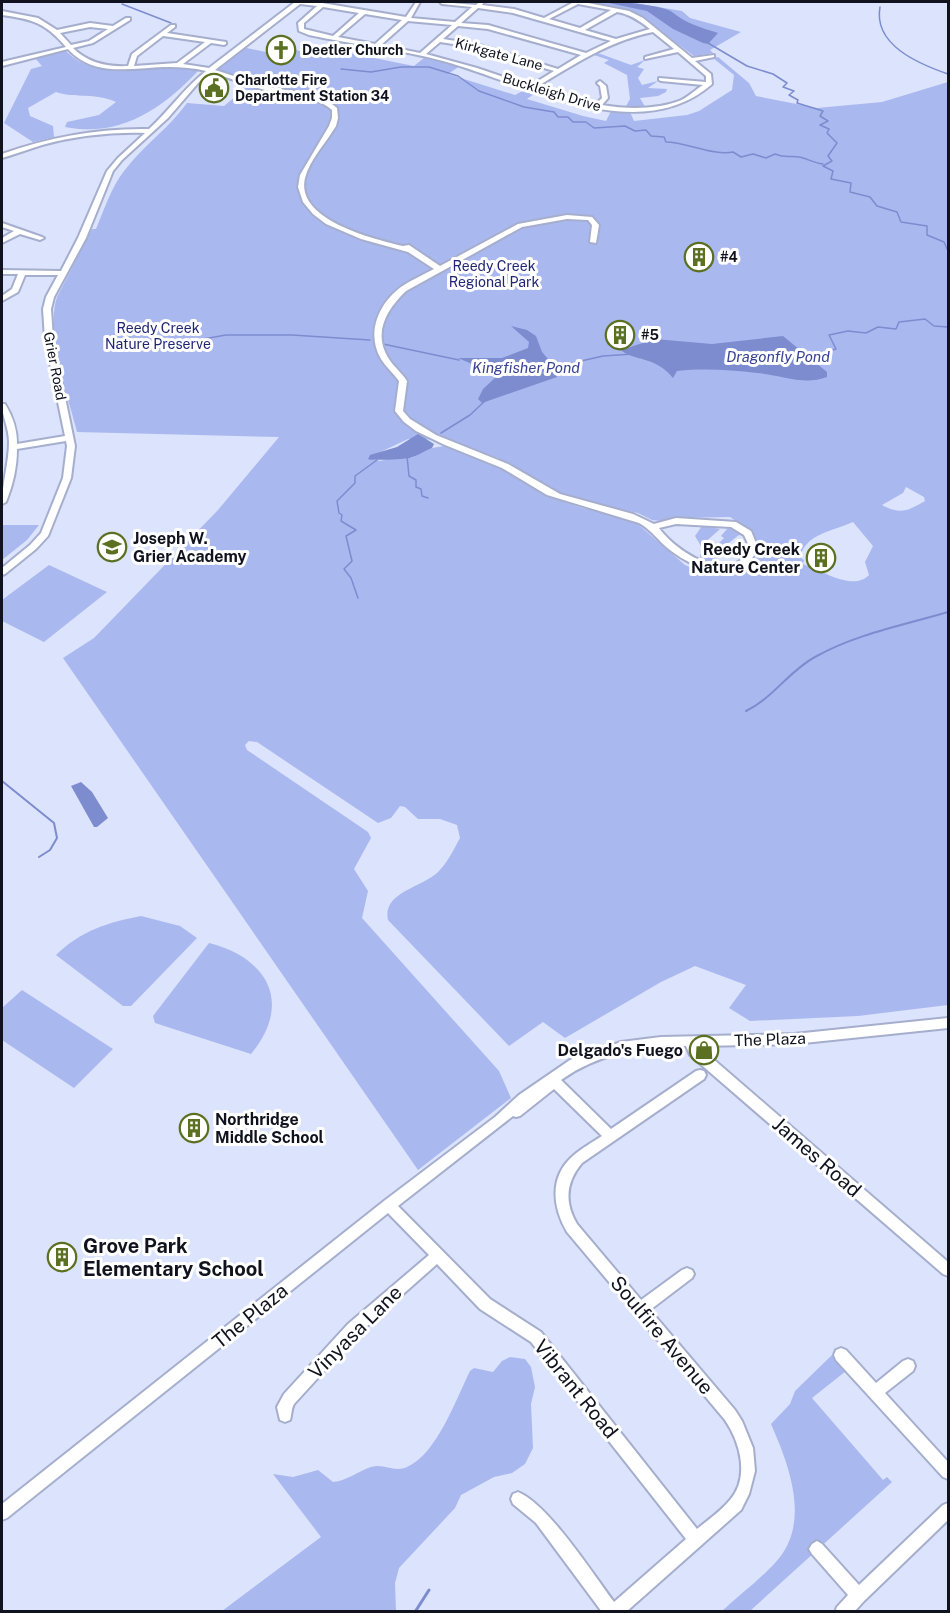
<svg xmlns="http://www.w3.org/2000/svg" width="950" height="1613" font-family="'Public Sans',sans-serif">
	<rect width="100%" height="100%" fill="#dce3fd"/>
	<g fill="#aab8f0" fill-rule="evenodd">
		<polygon points="586,2 628,2 682,11 690,18 741,32 710,50 713,53 694,56 639,15"/>
		<path d="M314 46 414 66 424 58 460 66 448 74 515 95 528 88 538 91 527 99 583 116 606 121 611 111 630 112 634 121 687 115 699 111 732 90 734 75 713 58 718 57 749 83 756 96 817 108 882 102 948 82V1005L858 1016 750 1021 729 1008 746 985 695 966 661 982 565 1038 543 1022 509 1046 388 920C382 893 420 888 437 873 447 864 454 849 460 838L457 825 440 819H418L405 807 400 806 391 818 378 823 257 742 249 741 245 745 247 750 368 832 371 838 354 869 368 891 362 918 499 1071 511 1098 418 1170 63 658 94 638 218 510 279 437 77 432C68 396 45 333 57 297L92 229H96C104 210 111 188 124 171 143 146 169 128 187 103L224 106 236 96 241 83 213 73 242 47 285 56 294 50 308 52ZM408 439 449 440 498 458 555 492 576 500 638 513 652 520 661 521 677 518 730 517 753 532 757 543 753 555 757 557 745 568 735 572 704 573 685 565 632 519 582 508 550 497 495 464 445 446 432 448 411 458 395 457 380 461 368 458ZM906 487 924 497 925 501C908 511 900 515 882 505L903 493ZM853 522 873 546 865 562 869 575C853 592 821 570 803 564L804 560 800 557C806 533 834 531 853 522Z"/>
		<path d="M64 50C70 54 75 60 83 63 121 79 161 58 198 71 162 109 120 138 65 127L67 122 99 115 116 102C94 92 77 99 56 92L28 108 30 116 53 126 54 137 33 142 4 123 31 69 42 66 33 56Z"/>
		<polygon points="598,53 631,65 645,60 637,67 644,69 638,78 642,85 658,81 648,88 667,89 666,92 658,96 640,98 645,107 625,108 630,99 627,75 604,63 609,60 594,55"/>
		<polygon points="2,525 39,525 27,540 2,560"/>
		<polygon points="702,526 720,529 701,546 695,536"/>
		<polygon points="727,529 737,529 745,536 739,535 726,545 729,548 727,551 722,550 716,561 719,563 717,566 701,562 700,555 706,550 710,552 714,548 711,546 714,542 718,544 724,538 721,536"/>
		<polygon points="49,565 107,592 44,642 2,621 2,600"/>
		<path d="M141 916 180 926 197 938 131 1006H123L56 955C80 931 109 922 141 916Z"/>
		<path d="M209 943C268 958 293 1003 251 1054L155 1023 153 1016Z"/>
		<polygon points="22,990 113,1049 74,1088 2,1040 2,1008"/>
		<path d="M832 1355 846 1371 812 1398 883 1480 887 1477 892 1482 750 1611 721 1612C740 1594 764 1577 780 1557 810 1518 788 1463 771 1424L790 1404 795 1391Z"/>
		<path d="M510 1357 525 1359 531 1367 535 1387 531 1404 533 1448 525 1464 512 1473 494 1477 461 1495 455 1508 399 1568 395 1583 396 1611H222L321 1537 273 1474 293 1477 318 1470 333 1482C347 1481 358 1471 371 1467 384 1463 394 1473 407 1467 437 1454 456 1399 470 1371L474 1368 493 1372 502 1361Z"/>
	</g>
	<g fill="#7c8cce">
		<path d="M604 2C615 1 663 5 672 12 685 23 702 28 718 33L708 44 703 43 673 29 647 11Z"/>
		<polygon points="511,326 527,330 536,336 542,352 556,368 557,377 482,403 478,399 483,389 496,377 495,374 458,358 502,358 528,348 529,342"/>
		<path d="M783 336 827 372V377C804 386 781 375 757 373 730 370 704 368 677 371L673 378C656 356 633 361 621 350L655 339 712 344Z"/>
		<path d="M418 434 434 444 432 448C425 451 417 456 410 458 404 459 372 461 368 459L370 455 397 447Z"/>
		<polygon points="81,782 92,792 108,818 97,827 94,827 71,786"/>
	</g>
	<g fill="none" stroke-linecap="round" stroke-linejoin="round">
		<g stroke="#7c8cce" stroke-width="1.5">
			<polyline points="122,4 171,23"/>
			<path d="M880 7C873 45 919 64 948 74"/>
			<polyline points="708,43 747,66 773,74 787,83 783,87 794,91 789,95 798,100 797,103 823,111 820,116 828,121 820,125 829,129 827,133 837,143 828,156 832,161 823,166 833,171 831,179 851,183 850,192 870,197 877,206 897,212 901,222 927,226 927,235 944,242 948,251"/>
			<path d="M341 69 371 72 401 67H429L458 76 479 91 524 107 554 112 558 117H568L573 122H586L594 128 625 126 635 131 646 130 651 136 664 137 666 142C686 142 713 156 733 152L741 157 753 154 766 158 775 154C788 159 789 155 799 157 806 158 813 163 823 164"/>
			<polyline points="383,344 459,360"/>
			<polyline points="152,348 226,335 292,335 370,340"/>
			<polyline points="826,352 836,349 829,335 848,331 866,333 878,327 896,329 899,322 925,319 934,326 948,327"/>
			<polyline points="568,364 603,356 633,354"/>
			<polyline points="441,433 470,415 487,399"/>
			<polyline points="407,456 409,476 416,480 416,487 421,489 422,496 428,498"/>
			<polyline points="358,598 351,578 344,569 352,561 346,536 356,530 341,521 342,515 339,513 337,501 355,483 355,476 377,460"/>
		</g>
		<g stroke="#7c8cce" stroke-width="2">
			<path d="M746 711C773 698 789 671 815 657 856 634 904 625 948 612"/>
			<polyline points="2,781 54,823 57,838 50,850 39,857"/>
		</g>
		<polyline stroke="#7c8cce" stroke-width="3" points="415,1612 429,1590"/>
		<g stroke="#a5aecd" stroke-width="4">
			<g id="minor">
				<path d="M295 2 322 3 406 17 416 2H420L411 18 455 22 472 7 442 4 440 2 476 5 479 2H484L482 5 514 9 544 18 574 2H583L629 11 643 18 692 58 714 55V57L695 61 711 74 712 84C638 149 524 83 443 61 398 49 354 45 309 35L299 31 298 23 317 6 300 4 215 70C232 75 248 82 265 86 291 93 316 90 337 108L338 118 336 126C326 143 310 159 305 178 295 220 374 239 403 246L409 245 440 266 518 224 567 215 592 217 599 225 596 243 590 242 592 225 588 220 567 219 522 227 406 291C387 309 372 333 389 359 394 367 402 373 407 381L403 411 410 419 436 435 508 464 560 494 633 514 654 524 676 518 736 522 751 531 758 548C755 553 752 560 748 563 726 582 689 565 670 550 658 541 652 530 639 523L547 495 502 468 445 445 416 431 404 422 395 411 399 381C393 373 386 367 381 359 366 334 378 304 401 287 411 280 423 275 434 269L408 252 361 239 326 224 313 214 303 202 298 187 300 175 329 126 332 118V110C311 92 286 95 261 89 244 84 228 77 211 73L199 82 168 118 122 160 113 171 86 238 54 297 51 309 53 339 75 446 71 478 48 536 36 549 5 574 2 575V568L30 545 41 533 63 478 67 446 66 441 17 449C17 467 13 485 6 502L2 504C2 483 9 463 9 442 9 428 2 416 2 404H5C13 417 17 429 17 444L65 436 45 339 43 309 46 297 58 275H25L18 292 2 301V296L12 289 18 274H2V270L61 271 78 238 107 171 118 158 145 133C110 132 76 136 42 145 29 149 16 154 2 158V154C50 137 98 128 149 129 169 111 184 88 206 71 194 68 181 67 169 67 134 67 95 79 68 49L2 66V62L66 47C46 23 32 19 2 15V11L38 18 57 30 90 23 113 26 126 18H130V20L93 43 73 48C88 63 107 67 128 66L132 54 171 25H175V27L167 33 226 42V44L224 45 211 43 183 64 209 68ZM578 4 611 10 580 28 549 19ZM323 7 359 13 333 36 304 29V23ZM478 8 513 13 611 41 586 53 488 25 461 23ZM617 12C630 14 640 21 650 29L616 39 585 30ZM365 14 402 20 375 44 338 37ZM408 21 452 25 420 53 381 45ZM458 26 488 29 581 55 558 69 476 44 443 39ZM90 27 108 29 89 41 71 45 60 33ZM653 32 674 49 645 57V59L678 52 706 76V82L659 78V80L661 81 703 85C695 90 687 98 679 101 654 110 627 109 602 105L608 98 606 86 600 81 597 83 600 86 602 98 596 104 535 88C573 65 609 41 653 32ZM163 36 205 42 177 63 134 66 137 56ZM440 42 473 47 554 71 530 86 477 68 426 54ZM676 524 731 527 744 535 750 548C747 552 745 557 741 560 717 579 673 548 659 528Z"/>
				<polygon points="2,223 42,237 44,238 40,240 20,234 2,243 2,238 14,231 2,227"/>
				<path d="M948 1018V1028L794 1044 698 1046 948 1262V1276L943 1274 690 1055 686 1046C640 1047 599 1053 561 1080L611 1129 696 1071 700 1070 704 1071 706 1075 704 1079 582 1163C566 1182 564 1202 577 1224L641 1300 682 1270 687 1268 692 1270 694 1274 692 1278 650 1310 735 1410 742 1421 753 1448 755 1471 749 1494 741 1510 626 1612H602L536 1523 513 1504 511 1499 513 1494 518 1492C548 1504 593 1574 614 1602L686 1539 531 1342 480 1309 437 1264 358 1334 294 1404C291 1409 292 1414 290 1420L285 1422 280 1420 277 1407 284 1394 348 1324 429 1255 388 1213 7 1518 2 1520V1504L384 1201 495 1117 519 1095 570 1060 621 1042 661 1037 794 1034ZM554 1089 602 1136C593 1142 582 1148 574 1155 549 1176 552 1206 567 1232L725 1420C740 1442 750 1477 730 1500 721 1511 708 1520 697 1529L541 1332 490 1299 398 1206 513 1116 516 1117 520 1116Z"/>
				<polygon points="841,1348 846,1350 876,1383 903,1361 908,1359 913,1361 915,1366 913,1371 885,1393 948,1462 948,1479 943,1477 836,1360 834,1355 836,1350"/>
				<polygon points="948,1503 948,1520 864,1601 854,1612 835,1612 837,1607 848,1595 812,1554 809,1549 812,1544 817,1541 822,1544 859,1585 943,1505"/>
			</g>
		</g>
		<use href="#minor" fill="#fff" fill-rule="evenodd"/>
	</g>
	<defs>
		<g id="church-ring" transform="scale(1.5)"><circle r="9.5" fill="#fff" stroke="#5b7020" stroke-width="1.5"/><path d="M-1.2-6h2.4v3.5h3.3v2.4h-3.3V6h-2.4V-.1h-3.3v-2.4h3.3Z" fill="#5b7020"/></g>
		<g id="civic-ring" transform="scale(1.5)"><circle r="9.5" fill="#fff" stroke="#5b7020" stroke-width="1.5"/><path d="M-.6-6.5H3V-4.5H.6V-3L4-1V1h2V6H-6V1h2V-1L-.6-3ZM-1.2 2.5V6h2.4V2.5Z" fill="#5b7020"/></g>
		<g id="building-ring" transform="scale(1.5)"><circle r="9.5" fill="#fff" stroke="#5b7020" stroke-width="1.5"/><path d="M-4-6H4V6H1V3H-1V6H-4ZM-2.5-4.3h1.7v1.8h-1.7ZM.8-4.3h1.7v1.8H.8ZM-2.5-1h1.7V.8h-1.7ZM.8-1h1.7V.8H.8Z" fill="#5b7020"/></g>
		<g id="school-ring" transform="scale(1.5)"><circle r="9.5" fill="#fff" stroke="#5b7020" stroke-width="1.5"/><path d="M0-5L7-2L0 1L-7-2ZM-4 1L0 2.5L4 1V4Q0 6-4 4Z" fill="#5b7020"/></g>
		<g id="shop-ring" transform="scale(1.5)"><circle r="9.5" fill="#fff" stroke="#5b7020" stroke-width="1.5"/><path d="M-5-2.5h2.3a2.7 3.5 0 0 1 5.4 0H5L5.5 6h-11ZM-1.5-2.5h3a1.5 2.3 0 0 0-3 0Z" fill="#5b7020"/></g>
	</defs>
	<g fill-rule="evenodd">
		<use href="#church-ring" x="281" y="50"/>
		<use href="#civic-ring" x="214" y="88"/>
		<use href="#building-ring" x="699" y="257"/>
		<use href="#building-ring" x="620" y="335"/>
		<use href="#school-ring" x="112" y="547"/>
		<use href="#building-ring" x="821" y="558"/>
		<use href="#shop-ring" x="704" y="1050"/>
		<use href="#building-ring" x="194" y="1128"/>
		<use href="#building-ring" x="62" y="1257"/>
	</g>
	<g text-anchor="middle" stroke-width="6" stroke-linejoin="round" paint-order="stroke">
		<g font-size="14" font-weight="bold" fill="#10131e" stroke="#fff" text-anchor="start">
			<text x="302" y="55">Deetler Church</text>
			<text x="235" y="85">Charlotte Fire<tspan x="235" dy="16">Department Station 34</tspan></text>
			<text x="720" y="262">#4</text>
			<text x="641" y="340">#5</text>
		</g>
		<g font-size="14" fill="#10131e" stroke="#fff">
			<text transform="translate(499 54) rotate(15)" y="5">Kirkgate Lane</text>
			<text transform="translate(552 92) rotate(17)" y="5">Buckleigh Drive</text>
			<text transform="translate(55 366) rotate(79)" y="5">Grier Road</text>
		</g>
		<g font-size="14" fill="#202573" stroke="#fff">
			<text x="494" y="271">Reedy Creek<tspan x="494" dy="16">Regional Park</tspan></text>
			<text x="158" y="333">Reedy Creek<tspan x="158" dy="16">Nature Preserve</tspan></text>
		</g>
		<g font-size="15" font-style="italic" fill="#374392" stroke="#fff">
			<text x="778" y="362">Dragonfly Pond</text>
			<text x="526" y="373">Kingfisher Pond</text>
		</g>
		<g font-size="16" font-weight="bold" fill="#10131e" stroke="#fff" text-anchor="start">
			<text x="133" y="544">Joseph W.<tspan x="133" dy="18">Grier Academy</tspan></text>
			<text x="800" y="555" text-anchor="end">Reedy Creek<tspan x="800" dy="18">Nature Center</tspan></text>
			<text x="683" y="1056" text-anchor="end">Delgado's Fuego</text>
			<text x="215" y="1125">Northridge<tspan x="215" dy="18">Middle School</tspan></text>
		</g>
		<g font-size="16" fill="#10131e" stroke="#fff">
			<text transform="translate(770 1039) rotate(-2)" y="6">The Plaza</text>
		</g>
		<g font-size="20" fill="#10131e" stroke="#fff">
			<text transform="translate(817 1157) rotate(41)" y="7">James Road</text>
			<text transform="translate(250 1316) rotate(-39)" y="7">The Plaza</text>
			<text transform="translate(355 1332) rotate(-45)" y="7">Vinyasa Lane</text>
			<text transform="translate(662 1335) rotate(50)" y="7">Soulfire Avenue</text>
			<text transform="translate(576 1389) rotate(51)" y="7">Vibrant Road</text>
		</g>
		<g font-size="20" font-weight="bold" fill="#10131e" stroke="#fff" text-anchor="start">
			<text x="83" y="1253">Grove Park<tspan x="83" dy="23">Elementary School</tspan></text>
		</g>
	</g>
	<rect width="950" height="1613" fill="none" stroke="#10131e" stroke-width="6"/>
</svg>
